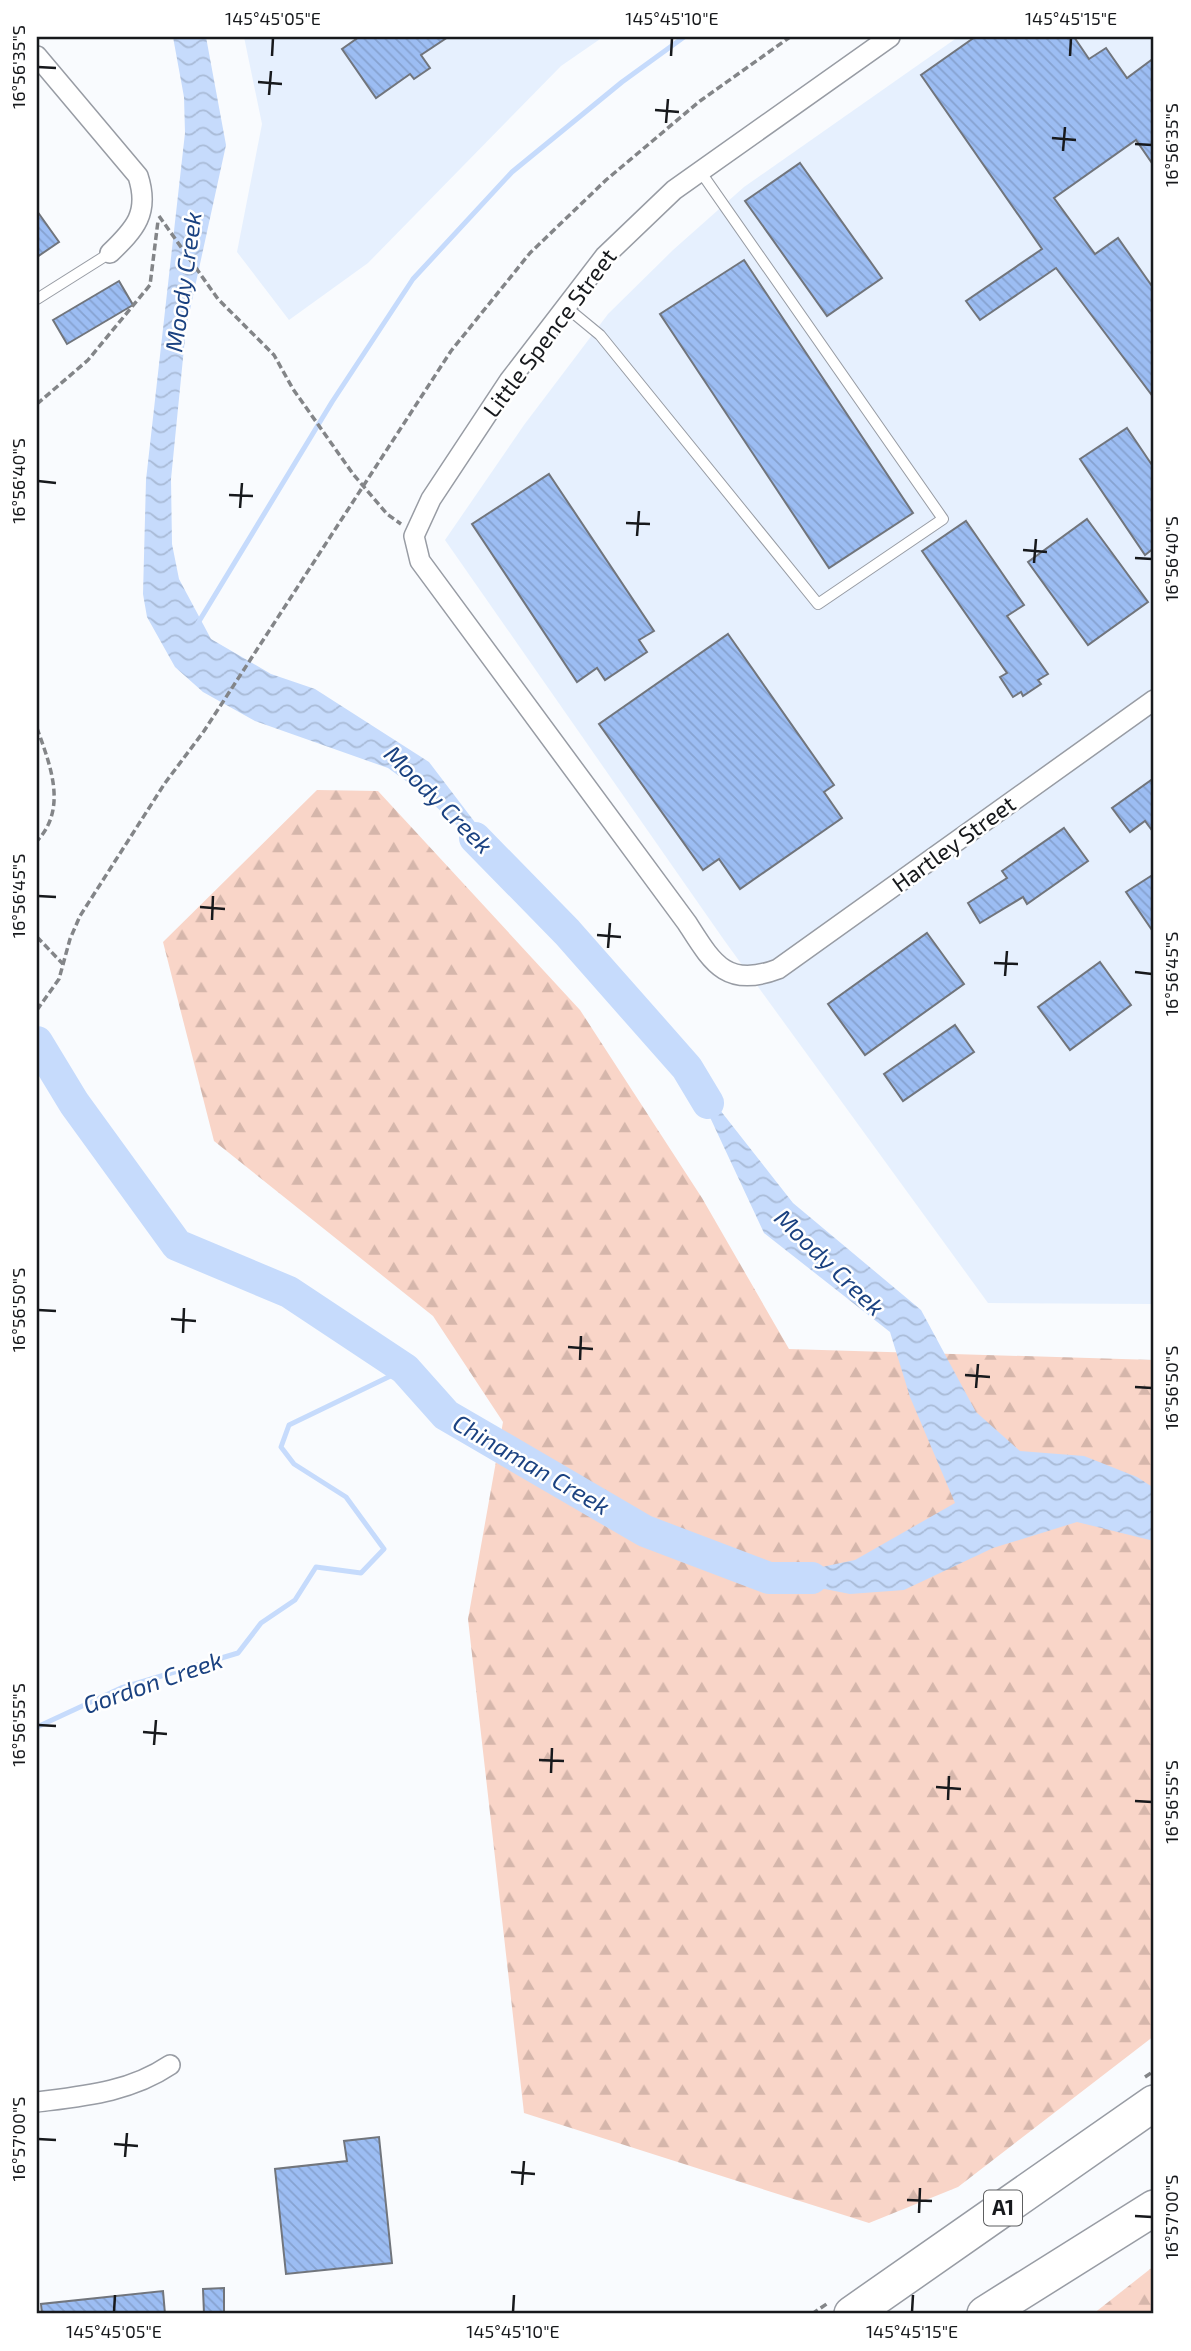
<svg xmlns="http://www.w3.org/2000/svg" width="1191" height="2351" font-family="'Exo 2',sans-serif">
	<defs>
		<pattern id="forest-firs" width="22" height="20" patternUnits="userSpaceOnUse" patternTransform="scale(1.75)"><rect width="22" height="20" fill="#f9d5c8"/><path d="M5 1l3.5 6h-7zM16 11l3.5 6h-7z" fill="#d5b6ab"/></pattern>
		<pattern id="water-waves" width="16" height="10" patternUnits="userSpaceOnUse" patternTransform="scale(1.75)"><rect width="16" height="10" fill="#c6dbfc"/><path d="M0 5q4-4 8 0t8 0" fill="none" stroke="#a9bbd7"/></pattern>
		<pattern id="building-back-hatch" width="6" height="6" patternUnits="userSpaceOnUse" patternTransform="scale(1.75)"><rect width="6" height="6" fill="#9cbdf3"/><path d="M-1 5l2 2M0 0l6 6M5-1l2 2" fill="none" stroke="#86a2d0"/></pattern>
	</defs>
	<rect width="100%" height="100%" fill="#f9fbfe"/>
	<g fill="#e6f0fe">
		<polygon points="244,37 603,37 561,66 368,263 289,320 237,252 262,124"/>
		<polygon points="958,37 1154,37 1154,1304 988,1303 724,940 445,540 524,425 608,314 673,250 744,187"/>
	</g>
	<g fill="url(#forest-firs)">
		<polygon points="317,790 378,791 580,1010 702,1198 789,1349 1154,1360 1154,2036 958,2187 869,2223 524,2113 468,1619 503,1422 433,1316 214,1141 163,942"/>
		<polygon points="1154,2266 1154,2314 1093,2314"/>
	</g>
	<g fill="url(#water-waves)">
		<polygon points="173,37 206,37 226,145 186,328 171,479 172,544 179,579 211,639 271,674 315,689 429,762 496,850 503,867 413,786 388,768 255,721 203,692 175,667 147,617 143,594 146,480 185,133 184,97"/>
		<polygon points="687,1068 793,1203 921,1310 976,1412 1020,1451 1084,1456 1137,1477 1154,1488 1154,1541 1077,1522 993,1548 904,1590 850,1594 769,1578 855,1560 955,1503 910,1397 890,1332 764,1233"/>
	</g>
	<g fill="none" stroke-linecap="round" stroke-linejoin="round">
		<g stroke="#c6dbfc" stroke-width="5">
			<polyline points="198,623 332,402 413,279 512,172 622,82 684,37"/>
			<polyline points="37,1727 121,1688 238,1653 261,1623 295,1600 316,1567 361,1573 384,1549 346,1497 294,1464 281,1447 289,1425 405,1369"/>
		</g>
		<g stroke="#c6dbfc" stroke-width="32">
			<polyline points="475,838 567,932 687,1068 708,1103"/>
			<polyline points="37,1042 74,1103 177,1245 289,1292 405,1369 446,1415 645,1531 769,1578 812,1578"/>
		</g>
	</g>
	<g fill="url(#building-back-hatch)" stroke="#71757c" stroke-width="2">
		<polygon points="359,37 448,37 421,55 430,68 414,79 410,74 376,98 342,49"/>
		<polygon points="975,37 1074,37 1089,59 1106,48 1127,78 1154,58 1154,166 1136,140 1054,198 1095,254 1118,238 1154,289 1154,398 1056,268 980,320 966,301 1042,249 921,75"/>
		<polygon points="800,163 882,278 827,316 745,201"/>
		<polygon points="37,211 59,242 37,257"/>
		<polygon points="744,260 913,513 829,568 660,314"/>
		<polygon points="119,281 133,305 67,344 53,320"/>
		<polygon points="1127,428 1154,468 1154,548 1145,555 1080,459"/>
		<polygon points="549,474 654,631 639,640 647,652 605,680 597,668 577,682 472,524"/>
		<polygon points="1087,519 1148,602 1088,645 1028,562"/>
		<polygon points="966,521 1024,605 1007,616 1048,674 1038,680 1041,684 1023,696 1021,692 1013,697 1000,677 1007,673 922,551"/>
		<polygon points="728,634 834,785 824,792 842,818 740,889 719,859 703,870 599,724"/>
		<polygon points="1154,778 1154,833 1145,821 1130,832 1112,808"/>
		<polygon points="1064,828 1088,861 1027,904 1023,897 980,923 968,903 1007,878 1002,871"/>
		<polygon points="1154,874 1154,933 1126,892"/>
		<polygon points="927,933 964,984 865,1055 828,1004"/>
		<polygon points="1100,962 1131,1005 1070,1050 1038,1007"/>
		<polygon points="955,1025 974,1052 903,1101 884,1074"/>
		<polygon points="379,2137 392,2263 286,2274 275,2169 347,2161 344,2141"/>
		<polygon points="224,2288 224,2314 204,2314 203,2289"/>
		<polygon points="163,2291 165,2314 42,2314 41,2304"/>
	</g>
	<g fill="none" stroke-linecap="round" stroke-linejoin="round">
		<g stroke="#989ca4" stroke-width="12">
			<g id="lane">
				<polyline points="37,299 110,253"/>
				<polyline points="566,307 600,335 818,604 943,519 700,171"/>
			</g>
		</g>
		<g stroke="#989ca4" stroke-width="22">
			<g id="street">
				<path d="M890 37 674 190 605 256 509 381 431 499 414 536 420 561 687 923C712 962 726 989 778 969L1154 700"/>
				<path d="M37 56 138 176C150 213 135 229 110 253"/>
				<path d="M37 2102C84 2096 130 2092 170 2065"/>
			</g>
		</g>
		<g stroke="#989ca4" stroke-width="38">
			<g id="highway">
				<polyline points="852,2314 1154,2103"/>
				<polyline points="985,2314 1154,2208"/>
			</g>
		</g>
		<g stroke="#838588" stroke-width="3.5" stroke-dasharray="7 3.5" stroke-linecap="butt">
			<polyline points="159,216 218,299 274,355 293,389 353,474 387,514 401,524"/>
			<polyline points="37,404 88,360 150,285 158,221"/>
			<path d="M37 728C50 765 68 808 37 841"/>
			<polyline points="37,937 63,964"/>
			<polyline points="37,1010 59,979 70,939 80,916 165,783 204,731 451,351 530,253 606,180 700,101 790,37"/>
			<polyline points="1145,2077 1154,2071"/>
			<polyline points="812,2314 828,2303"/>
		</g>
		<use href="#lane" stroke="#fff" stroke-width="10"/>
		<use href="#street" stroke="#fff" stroke-width="19"/>
		<use href="#highway" stroke="#fff" stroke-width="35"/>
	</g>
	<path fill="none" stroke="#17191c" stroke-width="2.5" d="M272 56 273 38M671 56 672 38M1070 56 1071 38M38 67 56 68M258 82 282 84M269 95 271 71M655 110 679 112M666 123 668 99M1052 138 1076 140M1135 144 1152 145M1063 151 1065 127M38 481 56 483M229 495 253 496M240 508 242 483M626 523 650 524M637 536 639 511M1023 550 1047 552M1135 558 1152 559M1034 563 1036 539M38 896 56 897M200 907 225 909M212 920 213 896M597 935 621 937M608 948 610 923M994 963 1018 964M1135 972 1152 974M1005 976 1007 951M38 1310 56 1311M171 1319 196 1321M183 1333 184 1308M568 1347 593 1349M580 1360 581 1336M965 1375 990 1377M1135 1387 1152 1388M976 1388 978 1364M38 1725 56 1726M143 1732 167 1734M154 1745 156 1720M539 1760 564 1761M551 1773 552 1748M936 1787 961 1789M948 1800 949 1776M1135 1801 1152 1802M38 2139 56 2140M114 2144 138 2146M125 2157 127 2133M511 2172 535 2174M522 2185 524 2161M907 2200 932 2201M919 2213 920 2188M1135 2216 1152 2217M114 2312 115 2295M513 2312 514 2295M912 2312 913 2295"/>
	<g text-anchor="middle" stroke-width="5" stroke-linejoin="round" paint-order="stroke">
		<rect fill="#fff" stroke="#5d5e60" stroke-width="2" x="984" y="2190.5" width="38" height="35" rx="5"/>
		<g font-size="21" font-weight="bold" fill="#17191c">
			<text x="1003" y="2215">A1</text>
		</g>
		<g font-size="23" fill="#17191c" stroke="#fff">
			<text transform="translate(550 333) rotate(-53)" y="8">Little Spence Street</text>
			<text transform="translate(954 844) rotate(-36)" y="8">Hartley Street</text>
		</g>
		<g font-size="24" font-style="italic" fill="#1b4281" stroke="#fff">
			<text transform="translate(184 282) rotate(-82)" y="8">Moody Creek</text>
			<text transform="translate(438 800) rotate(45)" y="8">Moody Creek</text>
			<text transform="translate(829 1263) rotate(44)" y="8">Moody Creek</text>
			<text transform="translate(531 1465) rotate(30)" y="8">Chinaman Creek</text>
			<text transform="translate(153 1683) rotate(-19)" y="8">Gordon Creek</text>
		</g>
	</g>
	<rect width="1191" height="2351" fill="none" stroke="#ffffff" stroke-width="77"/>
	<rect x="38" y="38" width="1114" height="2274" fill="none" stroke="#17191c" stroke-width="2.5"/>
	<g font-size="18" text-anchor="middle" fill="#17191c">
		<text x="273" y="25">145°45'05"E</text>
		<text x="672" y="25">145°45'10"E</text>
		<text x="1071" y="25">145°45'15"E</text>
		<text transform="translate(19 67) rotate(-90)" y="6">16°56'35"S</text>
		<text transform="translate(1172 145) rotate(-90)" y="6">16°56'35"S</text>
		<text transform="translate(19 481) rotate(-90)" y="6">16°56'40"S</text>
		<text transform="translate(1172 559) rotate(-90)" y="6">16°56'40"S</text>
		<text transform="translate(19 896) rotate(-90)" y="6">16°56'45"S</text>
		<text transform="translate(1172 974) rotate(-90)" y="6">16°56'45"S</text>
		<text transform="translate(19 1310) rotate(-90)" y="6">16°56'50"S</text>
		<text transform="translate(1172 1388) rotate(-90)" y="6">16°56'50"S</text>
		<text transform="translate(19 1725) rotate(-90)" y="6">16°56'55"S</text>
		<text transform="translate(1172 1802) rotate(-90)" y="6">16°56'55"S</text>
		<text transform="translate(19 2139) rotate(-90)" y="6">16°57'00"S</text>
		<text transform="translate(1172 2217) rotate(-90)" y="6">16°57'00"S</text>
		<text x="114" y="2338">145°45'05"E</text>
		<text x="513" y="2338">145°45'10"E</text>
		<text x="912" y="2338">145°45'15"E</text>
	</g>
</svg>
